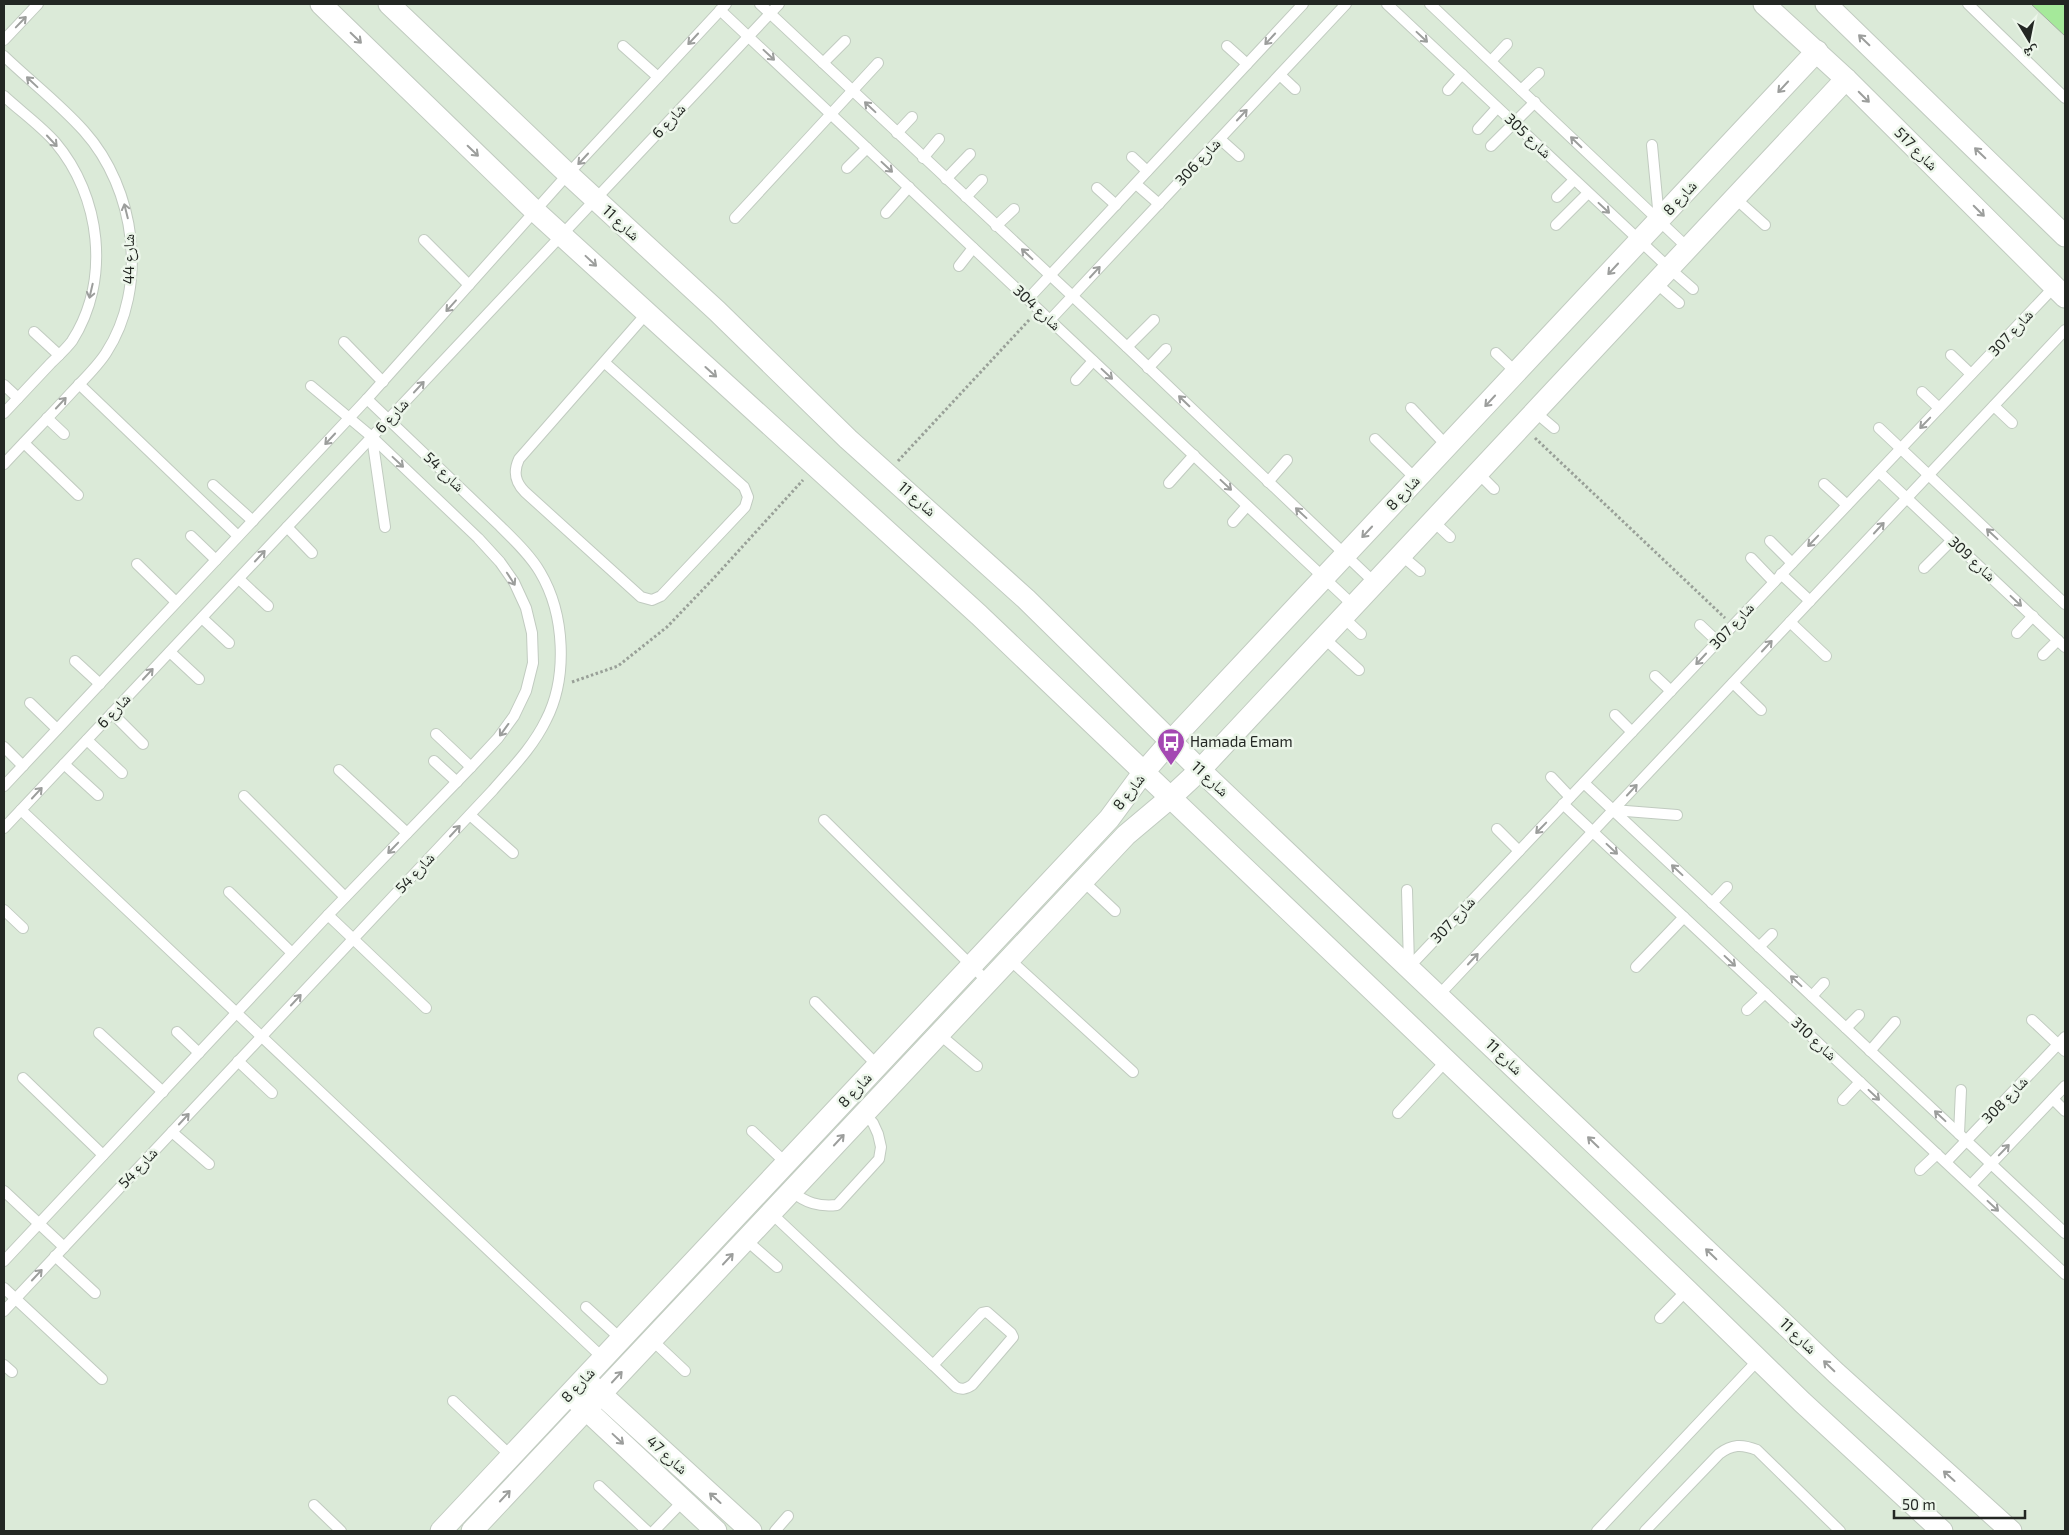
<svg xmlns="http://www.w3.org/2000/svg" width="2069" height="1535" font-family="'Exo 2','Noto Naskh Arabic',sans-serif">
	<rect width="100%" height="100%" fill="#ecf6ea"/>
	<rect fill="#dbead8" x="4" y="4" width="2061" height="1527"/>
	<polygon fill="#a5e99a" stroke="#a3aca1" points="2031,4 2065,4 2065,36"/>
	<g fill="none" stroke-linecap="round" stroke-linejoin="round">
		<g stroke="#c1cbc0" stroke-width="12">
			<g id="service">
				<polyline points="760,4 1127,347 1375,583"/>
				<polyline points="1387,4 1669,268 1693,289"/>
				<polyline points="1430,4 1688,248"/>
				<polyline points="1968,4 2065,98"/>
				<polyline points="720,10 1354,606"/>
				<polyline points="4,40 38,4"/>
				<polyline points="623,46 658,77"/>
				<polyline points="1227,46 1247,64"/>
				<path d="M4 56C30 81 60 104 84 131 136 189 149 287 106 353 97 367 83 380 71 393 49 417 26 440 4 464"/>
				<polyline points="1491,61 1507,44"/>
				<polyline points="823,63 845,41"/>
				<polyline points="1280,75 1295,89"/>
				<polyline points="1448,90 1462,74"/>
				<polyline points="1521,90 1539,73"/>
				<path d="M4 96C20 111 40 125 55 142 101 196 111 280 72 341 66 349 58 356 51 363 35 380 19 397 4 413"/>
				<polyline points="1478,129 1497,108"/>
				<polyline points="897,133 912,117"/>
				<polyline points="1220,139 1239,156"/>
				<polyline points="1652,145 1659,219"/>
				<polyline points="1491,146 1535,102"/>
				<polyline points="1132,157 1147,171"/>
				<polyline points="923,158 939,139"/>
				<polyline points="847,168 867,148"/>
				<polyline points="946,179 970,154"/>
				<polyline points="1136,184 1159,204"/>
				<polyline points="1097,188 1116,205"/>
				<polyline points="966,197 982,180"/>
				<polyline points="1557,197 1574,180"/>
				<polyline points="1735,198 1765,225"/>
				<polyline points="886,213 909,187"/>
				<polyline points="735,218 878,63"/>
				<polyline points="1556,225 1588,193"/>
				<polyline points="996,226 1014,209"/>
				<polyline points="424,240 469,285"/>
				<polyline points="959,266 973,248"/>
				<polyline points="1655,282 1679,303"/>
				<polyline points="1028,299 1303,4"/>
				<polyline points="1050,320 1346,4"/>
				<polyline points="34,332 59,355"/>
				<polyline points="344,342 383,382"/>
				<polyline points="1127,347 1154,320"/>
				<polyline points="1496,353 1516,372"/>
				<polyline points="1951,355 1971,374"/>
				<path d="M604 362 744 487 748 497 745 507 661 596 652 600 641 597 525 492C515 482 513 472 519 459L647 313"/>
				<polyline points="1148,368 1166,349"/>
				<polyline points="1076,380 1093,361"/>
				<polyline points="79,384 238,536"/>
				<polyline points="4,385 18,398"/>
				<polyline points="1922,392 1939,408"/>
				<polyline points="1994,406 2012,423"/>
				<polyline points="1411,408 1447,446"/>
				<polyline points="1535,412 1554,428"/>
				<polyline points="47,418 64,434"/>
				<polyline points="1879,428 2065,604"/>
				<polyline points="372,437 385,527"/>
				<polyline points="1375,439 1416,479"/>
				<polyline points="24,443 78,495"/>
				<polyline points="1879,472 2065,647"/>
				<polyline points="1478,473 1494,489"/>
				<polyline points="1268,482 1287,460"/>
				<polyline points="1169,483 1194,455"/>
				<polyline points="1824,484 1847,505"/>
				<polyline points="213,485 253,521"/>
				<polyline points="1433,521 1450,537"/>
				<polyline points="1233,522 1247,506"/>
				<polyline points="287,527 312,553"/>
				<polyline points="191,536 216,560"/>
				<polyline points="1770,541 1792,563"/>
				<polyline points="1401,555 1420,571"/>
				<polyline points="1751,558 1774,582"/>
				<polyline points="137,564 176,602"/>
				<polyline points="1924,568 1952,540"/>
				<polyline points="1781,574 1810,601"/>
				<polyline points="239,579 268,606"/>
				<polyline points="1343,617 1361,634"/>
				<polyline points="202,618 229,643"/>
				<polyline points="1790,622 1826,656"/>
				<polyline points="1700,625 1718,642"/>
				<polyline points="2017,633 2033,616"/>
				<polyline points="1324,638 1359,670"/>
				<polyline points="170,652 199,679"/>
				<polyline points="2043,655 2058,640"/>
				<polyline points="75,661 100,684"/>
				<polyline points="1655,676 1671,691"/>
				<polyline points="1733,683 1761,710"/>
				<polyline points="30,703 57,729"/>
				<polyline points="112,713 143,744"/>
				<polyline points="1615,715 1632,732"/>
				<polyline points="436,734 471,767"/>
				<polyline points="87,740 122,773"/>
				<polyline points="4,747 23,766"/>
				<polyline points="434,761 457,782"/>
				<polyline points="64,764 98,795"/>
				<polyline points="339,770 407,833"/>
				<polyline points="1551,777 1570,797"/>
				<polyline points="1584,783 2065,1233"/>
				<polyline points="4,786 367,399 568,174 726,4"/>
				<polyline points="244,796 345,897"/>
				<polyline points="1563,804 2065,1274"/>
				<polyline points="21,810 603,1358"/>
				<polyline points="1613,810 1677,815"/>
				<polyline points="470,815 513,853"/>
				<polyline points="824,820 988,982"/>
				<polyline points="4,828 779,4"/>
				<polyline points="1497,829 1519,851"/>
				<polyline points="1083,881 1115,911"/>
				<polyline points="1407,890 1409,966"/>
				<polyline points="229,892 292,953"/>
				<polyline points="1712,903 1727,887"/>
				<polyline points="4,910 23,928"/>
				<polyline points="328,915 426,1008"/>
				<polyline points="1759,947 1772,934"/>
				<polyline points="1009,959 1133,1072"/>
				<polyline points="1409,967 2055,286"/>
				<polyline points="1636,967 1684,917"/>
				<polyline points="1439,995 2065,330"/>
				<polyline points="1812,996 1824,983"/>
				<polyline points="815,1002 877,1065"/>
				<polyline points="1747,1010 1765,993"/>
				<polyline points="2032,1020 2065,1051"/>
				<polyline points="1846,1028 1859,1015"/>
				<polyline points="177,1032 199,1053"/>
				<polyline points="99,1033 163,1092"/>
				<polyline points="939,1034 977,1066"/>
				<polyline points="1870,1051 1895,1022"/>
				<polyline points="238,1061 272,1093"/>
				<polyline points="23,1078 103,1155"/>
				<polyline points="2053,1099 2065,1111"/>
				<polyline points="1843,1100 1860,1082"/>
				<polyline points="1398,1113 1446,1061"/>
				<polyline points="752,1131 786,1163"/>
				<polyline points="172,1132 209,1164"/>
				<polyline points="1959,1134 1961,1090"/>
				<polyline points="1946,1162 2065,1037"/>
				<polyline points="1920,1170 1937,1154"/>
				<polyline points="1971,1185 2065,1086"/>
				<polyline points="4,1191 64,1247"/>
				<path d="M791 1191C806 1203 819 1207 837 1205L879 1159 881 1147 878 1134 873 1123 864 1114"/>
				<polyline points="770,1212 933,1365"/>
				<polyline points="746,1240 777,1267"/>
				<polyline points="55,1256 95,1293"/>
				<polyline points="4,1261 328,915 471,767 498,738 514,716 526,691 533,663 532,633 526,608 514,582 500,562 478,538 372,437 311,386"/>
				<polyline points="4,1288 102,1379"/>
				<polyline points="586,1307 621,1339"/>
				<path d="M4 1311 493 790C512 768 533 747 546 720 568 677 565 614 540 572 530 555 514 540 500 526L367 399"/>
				<path d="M987 1312 1011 1333 1013 1337 972 1385C966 1389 962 1390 956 1387L933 1365 982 1313Z"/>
				<polyline points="1660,1318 1687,1290"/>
				<polyline points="652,1340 685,1371"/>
				<polyline points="4,1365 12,1372"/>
				<polyline points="453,1401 511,1456"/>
				<polyline points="599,1486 647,1531"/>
				<polyline points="314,1505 341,1531"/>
				<polyline points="654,1531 683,1501"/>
				<polyline points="775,1531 788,1516"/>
				<polyline points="1597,1531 1759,1359"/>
				<path d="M1645 1531 1719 1454C1732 1444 1742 1444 1757 1450L1840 1531"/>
			</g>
		</g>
		<g stroke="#c1cbc0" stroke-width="23">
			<g id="minor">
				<polyline points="321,4 535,211 979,615 1687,1290 1802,1402 1942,1531"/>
				<polyline points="389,4 568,174 717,311 848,439 1026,599 1200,770 1836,1373 2011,1531"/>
				<polyline points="1764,4 1846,79 2065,297"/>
				<polyline points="1826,4 2065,236"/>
				<polyline points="591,1385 751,1531"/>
				<polyline points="577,1401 716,1531"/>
				<polyline points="441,1531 1109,819 1143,773 1170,742 1817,51"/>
				<polyline points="472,1531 1126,835 1170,798 1200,770 1846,79"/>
			</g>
		</g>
		<g stroke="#99a098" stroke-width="3" stroke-dasharray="2.5 2.5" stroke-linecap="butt">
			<polyline points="1535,438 1725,618"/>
			<polyline points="898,461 1030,319"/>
			<polyline points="572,682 618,666 667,627 713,579 803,480"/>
		</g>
		<use href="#service" stroke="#fff" stroke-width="10"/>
		<use href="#minor" stroke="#fff" stroke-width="21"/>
	</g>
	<defs><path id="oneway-shaft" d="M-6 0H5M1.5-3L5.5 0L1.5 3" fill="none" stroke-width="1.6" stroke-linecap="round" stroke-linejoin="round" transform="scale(1.25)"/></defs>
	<g stroke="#9c9e9c">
		<use href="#oneway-shaft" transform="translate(21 22) rotate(-46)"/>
		<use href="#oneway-shaft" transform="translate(1422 37) rotate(43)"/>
		<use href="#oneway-shaft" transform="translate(356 38) rotate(44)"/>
		<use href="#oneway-shaft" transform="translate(693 39) rotate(133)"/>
		<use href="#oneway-shaft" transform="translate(1270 39) rotate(133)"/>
		<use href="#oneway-shaft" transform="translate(1864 40) rotate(-136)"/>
		<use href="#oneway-shaft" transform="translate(769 55) rotate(43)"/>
		<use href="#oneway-shaft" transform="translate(32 82) rotate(-137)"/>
		<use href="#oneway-shaft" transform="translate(1783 87) rotate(133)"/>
		<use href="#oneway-shaft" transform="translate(1864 97) rotate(45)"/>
		<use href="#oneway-shaft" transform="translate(870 107) rotate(-137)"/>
		<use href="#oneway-shaft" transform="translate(1242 115) rotate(-47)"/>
		<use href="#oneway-shaft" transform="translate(52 141) rotate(47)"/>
		<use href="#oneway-shaft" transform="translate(1576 142) rotate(-136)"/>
		<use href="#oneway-shaft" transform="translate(473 151) rotate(44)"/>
		<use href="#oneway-shaft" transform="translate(1980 153) rotate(-136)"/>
		<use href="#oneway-shaft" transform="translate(583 159) rotate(133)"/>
		<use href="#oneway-shaft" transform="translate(887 167) rotate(43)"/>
		<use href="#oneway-shaft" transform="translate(1604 208) rotate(43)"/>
		<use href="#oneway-shaft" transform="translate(126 211) rotate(-104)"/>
		<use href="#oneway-shaft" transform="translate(1979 211) rotate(45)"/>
		<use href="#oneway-shaft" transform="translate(1027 254) rotate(-137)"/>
		<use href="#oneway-shaft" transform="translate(591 261) rotate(43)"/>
		<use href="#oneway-shaft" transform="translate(1613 269) rotate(133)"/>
		<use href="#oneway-shaft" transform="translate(1095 272) rotate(-47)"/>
		<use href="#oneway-shaft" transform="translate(91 291) rotate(103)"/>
		<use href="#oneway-shaft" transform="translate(451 306) rotate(132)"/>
		<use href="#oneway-shaft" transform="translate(711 372) rotate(42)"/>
		<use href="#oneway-shaft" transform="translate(1107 374) rotate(43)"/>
		<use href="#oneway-shaft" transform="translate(419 387) rotate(-47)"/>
		<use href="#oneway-shaft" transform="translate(1184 401) rotate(-136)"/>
		<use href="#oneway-shaft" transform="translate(1490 401) rotate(133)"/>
		<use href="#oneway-shaft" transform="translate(61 403) rotate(-47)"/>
		<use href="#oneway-shaft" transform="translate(1925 423) rotate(134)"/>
		<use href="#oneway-shaft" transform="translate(330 439) rotate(133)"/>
		<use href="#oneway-shaft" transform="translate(398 462) rotate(43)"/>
		<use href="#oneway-shaft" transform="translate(1226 485) rotate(43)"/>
		<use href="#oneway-shaft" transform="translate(1301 513) rotate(-137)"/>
		<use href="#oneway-shaft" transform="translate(1879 528) rotate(-47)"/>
		<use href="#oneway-shaft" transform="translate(1367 532) rotate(133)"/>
		<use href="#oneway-shaft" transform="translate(1992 534) rotate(-137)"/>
		<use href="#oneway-shaft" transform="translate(1813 541) rotate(134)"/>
		<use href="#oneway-shaft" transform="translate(260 556) rotate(-47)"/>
		<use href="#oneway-shaft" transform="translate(511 579) rotate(57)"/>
		<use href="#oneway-shaft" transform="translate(2016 601) rotate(43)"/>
		<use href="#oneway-shaft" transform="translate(1767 646) rotate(-47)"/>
		<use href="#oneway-shaft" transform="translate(1701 659) rotate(133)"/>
		<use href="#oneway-shaft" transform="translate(148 674) rotate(-47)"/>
		<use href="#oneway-shaft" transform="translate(504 730) rotate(126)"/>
		<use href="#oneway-shaft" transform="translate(1632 790) rotate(-47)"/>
		<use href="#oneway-shaft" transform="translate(37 793) rotate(-47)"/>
		<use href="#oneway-shaft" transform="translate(1541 828) rotate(134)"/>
		<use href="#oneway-shaft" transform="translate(455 831) rotate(-47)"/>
		<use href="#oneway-shaft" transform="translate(393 848) rotate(134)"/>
		<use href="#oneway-shaft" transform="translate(1612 849) rotate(43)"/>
		<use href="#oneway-shaft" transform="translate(1677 870) rotate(-137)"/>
		<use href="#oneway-shaft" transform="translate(1473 959) rotate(-47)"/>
		<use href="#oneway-shaft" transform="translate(1730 961) rotate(43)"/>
		<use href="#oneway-shaft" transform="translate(1796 981) rotate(-137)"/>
		<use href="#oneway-shaft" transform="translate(296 1000) rotate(-47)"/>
		<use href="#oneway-shaft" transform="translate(1874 1095) rotate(43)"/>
		<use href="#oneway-shaft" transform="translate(1940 1116) rotate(-137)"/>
		<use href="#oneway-shaft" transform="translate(184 1119) rotate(-47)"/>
		<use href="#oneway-shaft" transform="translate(839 1140) rotate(-47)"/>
		<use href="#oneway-shaft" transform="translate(1593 1142) rotate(-136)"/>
		<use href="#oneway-shaft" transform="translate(2004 1150) rotate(-46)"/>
		<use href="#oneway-shaft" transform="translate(1993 1206) rotate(43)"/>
		<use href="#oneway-shaft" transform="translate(1711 1254) rotate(-136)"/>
		<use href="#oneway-shaft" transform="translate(728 1259) rotate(-47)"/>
		<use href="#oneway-shaft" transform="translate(37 1275) rotate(-47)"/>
		<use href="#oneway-shaft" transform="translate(1829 1366) rotate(-136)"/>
		<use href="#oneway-shaft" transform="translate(617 1377) rotate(-47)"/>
		<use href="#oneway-shaft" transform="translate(618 1439) rotate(43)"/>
		<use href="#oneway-shaft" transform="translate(1949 1476) rotate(-138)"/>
		<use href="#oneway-shaft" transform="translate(505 1496) rotate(-47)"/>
		<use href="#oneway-shaft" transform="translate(715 1498) rotate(-138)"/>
	</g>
	<defs>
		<g id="bus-pin" transform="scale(1.4375)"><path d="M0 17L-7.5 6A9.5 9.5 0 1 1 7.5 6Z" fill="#a448b2" stroke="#ecf6ea"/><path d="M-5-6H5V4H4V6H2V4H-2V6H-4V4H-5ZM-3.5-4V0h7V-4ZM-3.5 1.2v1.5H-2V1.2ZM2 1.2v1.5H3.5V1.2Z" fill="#fff"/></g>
	</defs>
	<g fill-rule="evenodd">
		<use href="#bus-pin" x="1171" y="742"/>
	</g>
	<g text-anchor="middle" stroke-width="5" stroke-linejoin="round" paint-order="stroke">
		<g font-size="15" fill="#232723" stroke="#ecf6ea">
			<text transform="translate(669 121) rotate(-47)" y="5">شارع 6</text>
			<text transform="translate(1528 136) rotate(43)" y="5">شارع 305</text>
			<text transform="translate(1916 149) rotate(45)" y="5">شارع 517</text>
			<text transform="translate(1198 162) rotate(-47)" y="5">شارع 306</text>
			<text transform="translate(1680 198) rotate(-47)" y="5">شارع 8</text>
			<text transform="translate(621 223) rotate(43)" y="5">شارع 11</text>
			<text transform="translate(129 259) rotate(-90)" y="5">شارع 44</text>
			<text transform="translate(1037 308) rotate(43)" y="5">شارع 304</text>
			<text transform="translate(2011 333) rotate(-47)" y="5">شارع 307</text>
			<text transform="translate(392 416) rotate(-47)" y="5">شارع 6</text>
			<text transform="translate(444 472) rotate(44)" y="5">شارع 54</text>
			<text transform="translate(1403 493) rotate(-47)" y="5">شارع 8</text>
			<text transform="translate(917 499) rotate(41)" y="5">شارع 11</text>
			<text transform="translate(1972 559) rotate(43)" y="5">شارع 309</text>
			<text transform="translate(1732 626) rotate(-47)" y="5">شارع 307</text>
			<text transform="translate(114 711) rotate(-47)" y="5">شارع 6</text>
			<text transform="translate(1210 779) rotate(43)" y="5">شارع 11</text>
			<text transform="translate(1129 792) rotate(-52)" y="5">شارع 8</text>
			<text transform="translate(415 873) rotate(-47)" y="5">شارع 54</text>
			<text transform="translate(1453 920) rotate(-47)" y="5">شارع 307</text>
			<text transform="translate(1814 1039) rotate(43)" y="5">شارع 310</text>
			<text transform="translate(1504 1057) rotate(44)" y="5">شارع 11</text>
			<text transform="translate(855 1090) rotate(-47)" y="5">شارع 8</text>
			<text transform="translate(2005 1100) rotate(-46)" y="5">شارع 308</text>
			<text transform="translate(138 1168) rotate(-47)" y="5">شارع 54</text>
			<text transform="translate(1798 1336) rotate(44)" y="5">شارع 11</text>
			<text transform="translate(578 1385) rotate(-47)" y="5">شارع 8</text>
			<text transform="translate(667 1455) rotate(42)" y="5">شارع 47</text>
		</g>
		<g font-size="15" fill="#232723" stroke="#ecf6ea" text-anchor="start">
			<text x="1190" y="747">Hamada Emam</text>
		</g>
	</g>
	<rect width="2069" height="1535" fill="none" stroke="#232723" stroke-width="10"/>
	<g transform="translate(2029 40) rotate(170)" stroke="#ecf6ea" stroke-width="4" paint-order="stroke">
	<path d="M0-4L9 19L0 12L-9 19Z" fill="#232723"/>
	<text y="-8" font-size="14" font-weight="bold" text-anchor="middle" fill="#232723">ش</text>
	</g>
	<path d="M1894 1510v8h131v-8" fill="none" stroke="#232723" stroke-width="2.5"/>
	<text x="1902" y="1510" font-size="15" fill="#232723" stroke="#ecf6ea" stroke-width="4" paint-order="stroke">50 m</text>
</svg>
